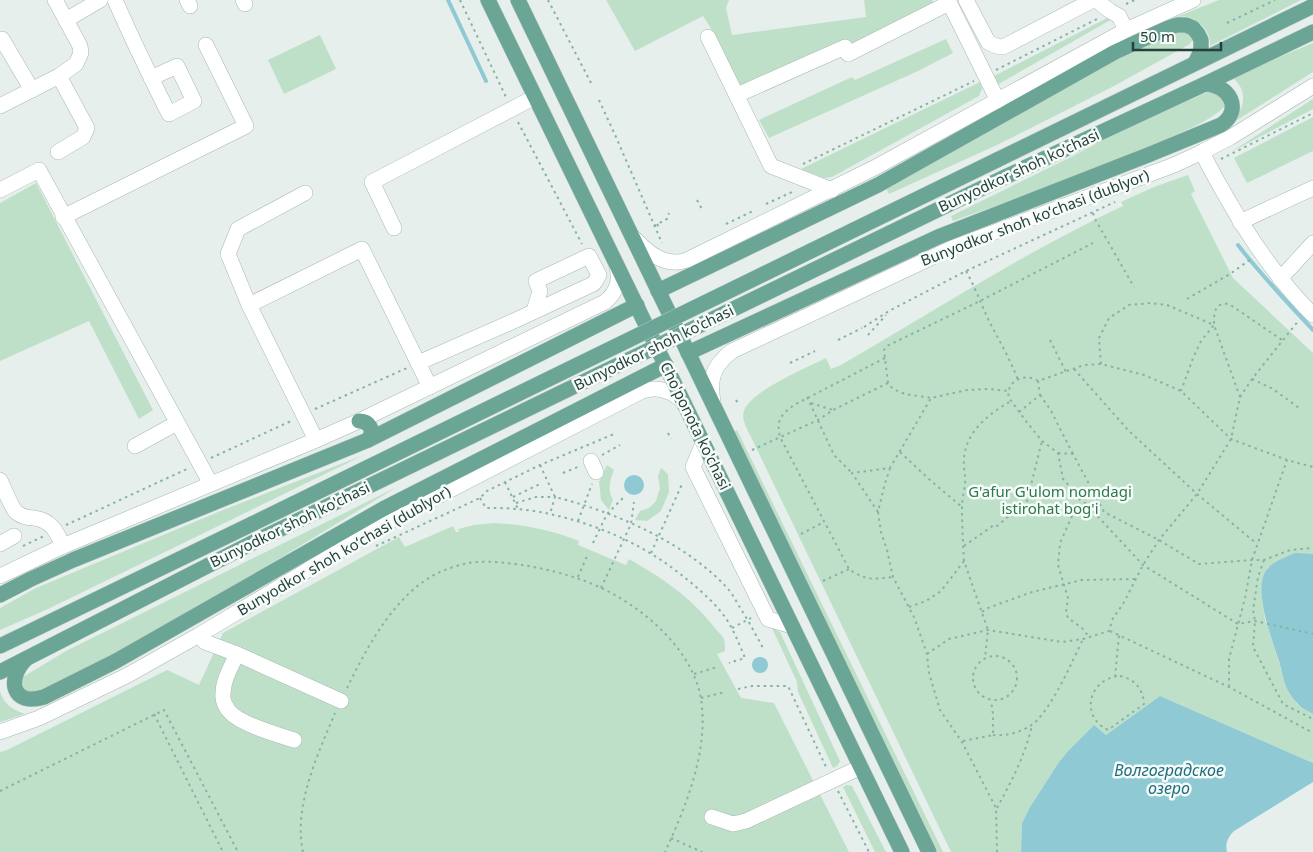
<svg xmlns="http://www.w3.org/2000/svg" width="1313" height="852" font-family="'Noto Sans',sans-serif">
	<rect width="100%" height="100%" fill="#e6efeb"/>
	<g fill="#bfe0c8">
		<polygon points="606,0 729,0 726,8 732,35 866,17 864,0 932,0 936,7 849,48 740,87 712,30 703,16 635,51"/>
		<path d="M1219 0H1301L1210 46C1212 33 1200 21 1188 17 1184 16 1180 17 1176 17Z"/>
		<polygon points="1113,15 1114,18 997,85 990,78"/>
		<polygon points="1182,27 1193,39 1190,44 1114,86 997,145 889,194 885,186 1101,62"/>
		<polygon points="320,35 336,69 284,94 268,60"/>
		<polygon points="946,39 953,53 918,71 769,138 759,120 852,77 855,80"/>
		<path d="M1313 43V72L1234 122C1245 105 1248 91 1232 77Z"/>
		<polygon points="980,82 982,89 979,96 832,177 824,178 801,169"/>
		<path d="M1215 89 1222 90 1225 106C1212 120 1186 130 1169 138 1099 170 1025 195 953 221L951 216 1069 158 1132 125Z"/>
		<polygon points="1313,99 1313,109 1231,152"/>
		<polygon points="1313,117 1313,151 1247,183 1234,158"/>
		<path d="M1188 175 1195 191 1191 194 1233 278 1313 353V554H1295L1275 563 1267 568 1262 601 1265 619 1288 691 1297 704 1313 714V763L1160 696 1106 735 1094 725 1068 751 1059 762 1030 807 1022 823 1021 852H951L751 437C747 429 741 419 744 411 749 392 808 367 826 358L831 369 841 365C934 311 1025 252 1123 206L1121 202 1154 187Z"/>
		<polygon points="36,183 153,410 139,419 89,321 0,361 0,203"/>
		<polygon points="737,430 943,852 938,852 734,432"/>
		<polygon points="364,455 48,609 0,630 0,608 36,588 223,510"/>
		<path d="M607 465 614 470C610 480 607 490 613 500L609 510 601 500 599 482Z"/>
		<polygon points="661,468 668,474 669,492 661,511 647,521 635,520 640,511 649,508 656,501 660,488 658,476"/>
		<polygon points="397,487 277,560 146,638 31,695 27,695 19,683 23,677 66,651"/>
		<path d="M493 523C522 524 552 530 579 541L578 545 626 565 629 559C661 577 692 598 714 627 717 631 722 635 724 639 725 642 725 647 725 651L717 654 741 698 774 703 849 852H0V752L7 750 167 670 199 685 223 633 399 537 405 547 453 526 456 532H459L458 529 474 525Z"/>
		<polygon points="772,628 780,632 840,761 837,766 833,768 798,692 797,682"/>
		<path d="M0 691C4 705 12 709 25 714L0 722Z"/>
		<polygon points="847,785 852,786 886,852 875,852 843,787"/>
	</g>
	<g fill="#8ec9d4">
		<circle cx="634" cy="485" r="10"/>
		<path d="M1295 553 1313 554V714C1302 708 1297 705 1290 694 1284 685 1282 671 1279 661 1272 640 1251 586 1268 568 1274 561 1287 557 1295 553Z"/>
		<circle cx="760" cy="665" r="8"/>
		<path d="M1160 696 1313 763V782L1234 831C1228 837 1225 843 1227 852H1021L1022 823 1030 807 1059 762 1068 751 1094 725 1106 735Z"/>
	</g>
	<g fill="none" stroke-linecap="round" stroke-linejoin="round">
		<g stroke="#8ec9d4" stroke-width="4">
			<polyline points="448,0 486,81"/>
			<path d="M1238 245C1261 275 1287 302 1313 330"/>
		</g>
		<g stroke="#a8b8b2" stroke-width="16">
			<g id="minor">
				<polyline points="55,0 66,20"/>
				<path d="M115 0C132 39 150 76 169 114L194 101 177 66 151 78"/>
				<polyline points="187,0 190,6"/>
				<polyline points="243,0 245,4"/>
				<polyline points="948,0 998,101"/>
				<path d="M966 0 988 42C993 45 997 47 1003 47L1093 0"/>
				<polyline points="1096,0 1110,11 1119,16 1126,30"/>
				<polyline points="708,37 771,166 832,190"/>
				<polyline points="0,40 2,39 32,90"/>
				<polyline points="737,95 845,47 848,54 949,3"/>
				<polyline points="0,106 59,76 76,64 81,53 80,46 66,20 100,0"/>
				<polyline points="58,152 83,137 87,128 59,76"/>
				<path d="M1202 152C1210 169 1219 184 1228 200 1252 242 1279 281 1313 315"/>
				<polyline points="0,190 39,170 211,484"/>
				<polyline points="305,193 238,229 228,254 249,305 316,440"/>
				<polyline points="63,217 246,126 206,45"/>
				<polyline points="1240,222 1313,188"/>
				<polyline points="394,228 372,182 535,97"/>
				<path d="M633 237C647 252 665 268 687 260L874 168 1126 30 1193 0"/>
				<polyline points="1280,279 1313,243"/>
				<polyline points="249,305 362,249 430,387"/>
				<polyline points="418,363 516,320 593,284 595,282 599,275 589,256 536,281 540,291 534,311"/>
				<path d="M713 402C709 378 713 366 732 351L952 248 1174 165 1202 152 1231 137 1313 86"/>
				<polyline points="703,443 693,467 768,619 792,626"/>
				<polyline points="135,446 177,423"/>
				<polyline points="591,461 596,472"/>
				<path d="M0 480C4 488 11 507 16 512 22 517 27 518 34 518 51 520 57 532 63 546"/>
				<polyline points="0,544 14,536"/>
				<path d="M0 576 63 546 316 440 359 421 605 302C618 291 621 279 616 263"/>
				<polyline points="199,635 205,642 237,654 341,701"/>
				<path d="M237 654C231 667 223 680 223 694 222 700 226 708 230 712 240 724 278 735 294 740"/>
				<path d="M0 732 39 718 128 675 199 635 388 522 642 391C658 386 675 391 685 405"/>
				<polyline points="712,817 733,824 746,821 861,767"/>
			</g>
		</g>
		<g stroke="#c2cac8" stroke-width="16">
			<g id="major">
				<polyline points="488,0 902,852"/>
				<polyline points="518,0 929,852"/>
				<polyline points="997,160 1313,6"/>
				<polyline points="1005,177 1205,84 1313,32"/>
				<polyline points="658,291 878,185 1115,52 1168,28 1177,25 1186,25 1193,28 1198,34 1201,40 1201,47 1200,53 1195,63"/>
				<path d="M688 353 938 237 1148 155 1221 125C1243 110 1230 85 1205 84"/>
				<path d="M359 421C370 421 375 431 368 440"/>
				<polyline points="0,595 31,579 73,560 368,440 637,305"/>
				<polyline points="0,646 252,524"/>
				<path d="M26 659C6 679 12 707 44 697L116 661 383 509 666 365"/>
				<polyline points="0,672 260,539"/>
			</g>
		</g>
		<g stroke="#86b3a5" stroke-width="2" stroke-dasharray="2.5 4" stroke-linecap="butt">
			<polyline points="460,0 506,97"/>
			<polyline points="548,0 591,83"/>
			<polyline points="1126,4 1135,0"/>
			<polyline points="1227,23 1275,0"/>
			<polyline points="996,70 1097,19"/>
			<polyline points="599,100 616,137 662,243"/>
			<polyline points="518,122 582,244"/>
			<polyline points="1221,159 1313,113"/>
			<polyline points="803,164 974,81"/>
			<polyline points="697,200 703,211"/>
			<polyline points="766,204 792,192"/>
			<polyline points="1093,213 1095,219 1134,287"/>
			<polyline points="657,224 660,229"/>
			<polyline points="726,224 753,211"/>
			<polyline points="654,226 667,219 669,213"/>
			<path d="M966 271C975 287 981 304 989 321 999 340 1010 359 1018 380"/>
			<polyline points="1187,299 1230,274 1251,259"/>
			<polyline points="864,327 889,311 966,271 1115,202"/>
			<polyline points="868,335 886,315"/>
			<polyline points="838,340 862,328"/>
			<polyline points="1050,340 1066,372"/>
			<path d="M885 358 794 405C781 415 776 420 780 437L849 569C865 581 874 579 893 577"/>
			<polyline points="790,363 815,351"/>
			<polyline points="1101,364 1099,338 1109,318 1129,305 1151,303 1167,305 1214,325 1201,341 1193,358 1181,391"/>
			<polyline points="1074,369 1128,430 1197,494 1257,544"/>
			<polyline points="1252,379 1273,389 1299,408"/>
			<path d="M1038 381C1025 372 1005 381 1009 398L1025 420 1042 441 1058 453 1063 479 1080 498 1089 507 1143 565 1238 624 1255 621 1313 634"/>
			<polyline points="888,383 884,350 887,346 980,301 1093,243"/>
			<polyline points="1040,395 1050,409 1073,454"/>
			<polyline points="807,397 834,455 852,473"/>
			<polyline points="1240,397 1252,379 1299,320"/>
			<polyline points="736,400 738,403"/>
			<polyline points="811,403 833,410"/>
			<polyline points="315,409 407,368"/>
			<polyline points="1019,412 1040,395 1038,381 1084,365 1101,364 1144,375 1181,391 1231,439 1287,460 1313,467"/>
			<polyline points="668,433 671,439"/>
			<path d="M752 450 818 420 833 410 888 383C896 396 917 395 931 398"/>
			<polyline points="900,452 931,481 962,507"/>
			<polyline points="1058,453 1073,454 1104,512 1159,540 1199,564 1252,560 1264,560 1290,550 1313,548"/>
			<polyline points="602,455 620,445"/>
			<polyline points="211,458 291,421"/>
			<path d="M540 465 555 497C615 512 687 543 729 590 733 595 736 601 739 606 748 620 756 635 764 650"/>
			<polyline points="890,468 884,487 878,512 881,532 887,550 893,577 914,617 927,654 929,673 940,710 962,742 996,808 997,852"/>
			<polyline points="563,473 580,466"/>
			<polyline points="505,482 518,509"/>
			<polyline points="513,497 540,484"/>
			<path d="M480 498 486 508C496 508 506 508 517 509 529 510 542 512 554 515 602 526 646 546 684 577 699 589 714 602 725 617 734 630 739 644 745 658L729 663"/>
			<polyline points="1080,498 1060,543 1058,565 1068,598 1066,612 1068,618 1082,628 1089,637"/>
			<polyline points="516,503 536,497 555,497 550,514"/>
			<polyline points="878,512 852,473 890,468 931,398 967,390 989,389 1008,391"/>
			<polyline points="578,521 592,484"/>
			<polyline points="66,525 189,468"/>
			<polyline points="801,534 824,522"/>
			<polyline points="593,543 607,514 624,497"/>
			<polyline points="23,546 44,536"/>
			<polyline points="376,546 480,498 487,491 540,465 614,434"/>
			<polyline points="964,546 994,525 997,526 1027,501 1042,441"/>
			<polyline points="651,553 683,482"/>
			<polyline points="1264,560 1258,577 1253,610 1255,621 1253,647 1283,704 1313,719"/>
			<path d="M964 561C963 543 962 525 962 507 962 500 964 492 965 484 966 476 963 467 964 458 966 431 990 413 1011 401"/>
			<polyline points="578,577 587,556"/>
			<polyline points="823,581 849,569"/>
			<polyline points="601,588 631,524 634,502"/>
			<polyline points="909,607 926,601 941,591 964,561 988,630 985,658"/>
			<polyline points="982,612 988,608 1032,592 1082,580 1136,579"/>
			<polyline points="732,628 751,618"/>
			<polyline points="1110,631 1229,687 1313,733"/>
			<path d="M927 654 949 639 988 630 1062 642 1083 639 1109 631 1113 618 1123 604 1143 565 1159 540 1197 494 1231 439 1240 397 1214 325C1214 313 1214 302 1229 304L1282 340"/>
			<circle cx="995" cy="678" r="22"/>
			<polyline points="694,674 717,667"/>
			<path d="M1120 676C1135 679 1143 689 1144 704L1108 730C1079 716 1089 678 1120 676Z"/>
			<polyline points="1115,677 1119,635"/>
			<polyline points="1229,687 1229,659 1245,598 1252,560 1287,460"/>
			<path d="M347 688C367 647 396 592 440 572 449 568 459 565 468 563 488 560 509 563 529 566 545 569 561 573 576 578 628 594 692 643 701 699 709 751 686 806 665 852"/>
			<polyline points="738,689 752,686 788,686 827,769"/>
			<polyline points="701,698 725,692"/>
			<polyline points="154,714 223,852"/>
			<path d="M993 735C1006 736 1019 733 1030 726 1049 715 1073 660 1083 639"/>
			<polyline points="963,741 993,735 993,714 991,701"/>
			<polyline points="0,791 164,710 238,852"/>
			<polyline points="838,791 869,852"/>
			<path d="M997 808C1011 782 1026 754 1032 725"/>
			<polyline points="671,838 702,852"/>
			<path d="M303 852C293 806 318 754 335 713"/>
		</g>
		<use href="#minor" stroke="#fff" stroke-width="15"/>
		<use href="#major" stroke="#6aa596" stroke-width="15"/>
		<g stroke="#c2cac8" stroke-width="16" stroke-linecap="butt">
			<g id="major-bridge">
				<polyline points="252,524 997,160"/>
				<polyline points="260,539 1005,177"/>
			</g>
		</g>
		<use href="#major-bridge" stroke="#6aa596" stroke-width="15"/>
	</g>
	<g text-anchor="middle" stroke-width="5" stroke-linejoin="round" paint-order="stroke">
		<g font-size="15" fill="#24423a" stroke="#f7fbf9">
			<text transform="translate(1019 171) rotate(-25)" y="5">Bunyodkor shoh ko'chasi</text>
			<text transform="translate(1035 218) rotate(-21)" y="5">Bunyodkor shoh koʻchasi (dublyor)</text>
			<text transform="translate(654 348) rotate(-26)" y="5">Bunyodkor shoh ko'chasi</text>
			<text transform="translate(695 426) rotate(64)" y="5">Cho'ponota ko'chasi</text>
			<text transform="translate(290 525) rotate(-26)" y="5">Bunyodkor shoh ko'chasi</text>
			<text transform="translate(344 551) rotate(-30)" y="5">Bunyodkor shoh koʻchasi (dublyor)</text>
		</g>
		<g font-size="15" fill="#2d7a4b" stroke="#f7fbf9">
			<text x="1050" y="497">G'afur G'ulom nomdagi<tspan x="1050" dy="17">istirohat bog'i</tspan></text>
		</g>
		<g font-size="16" font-style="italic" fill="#1c6f80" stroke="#f7fbf9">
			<text x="1169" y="776">Волгоградское<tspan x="1169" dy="18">озеро</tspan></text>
		</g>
	</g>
	<path d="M1133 42v8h88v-8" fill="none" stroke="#24423a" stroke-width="2.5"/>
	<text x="1140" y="42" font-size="15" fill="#24423a" stroke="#f7fbf9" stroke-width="4" paint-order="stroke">50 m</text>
</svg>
